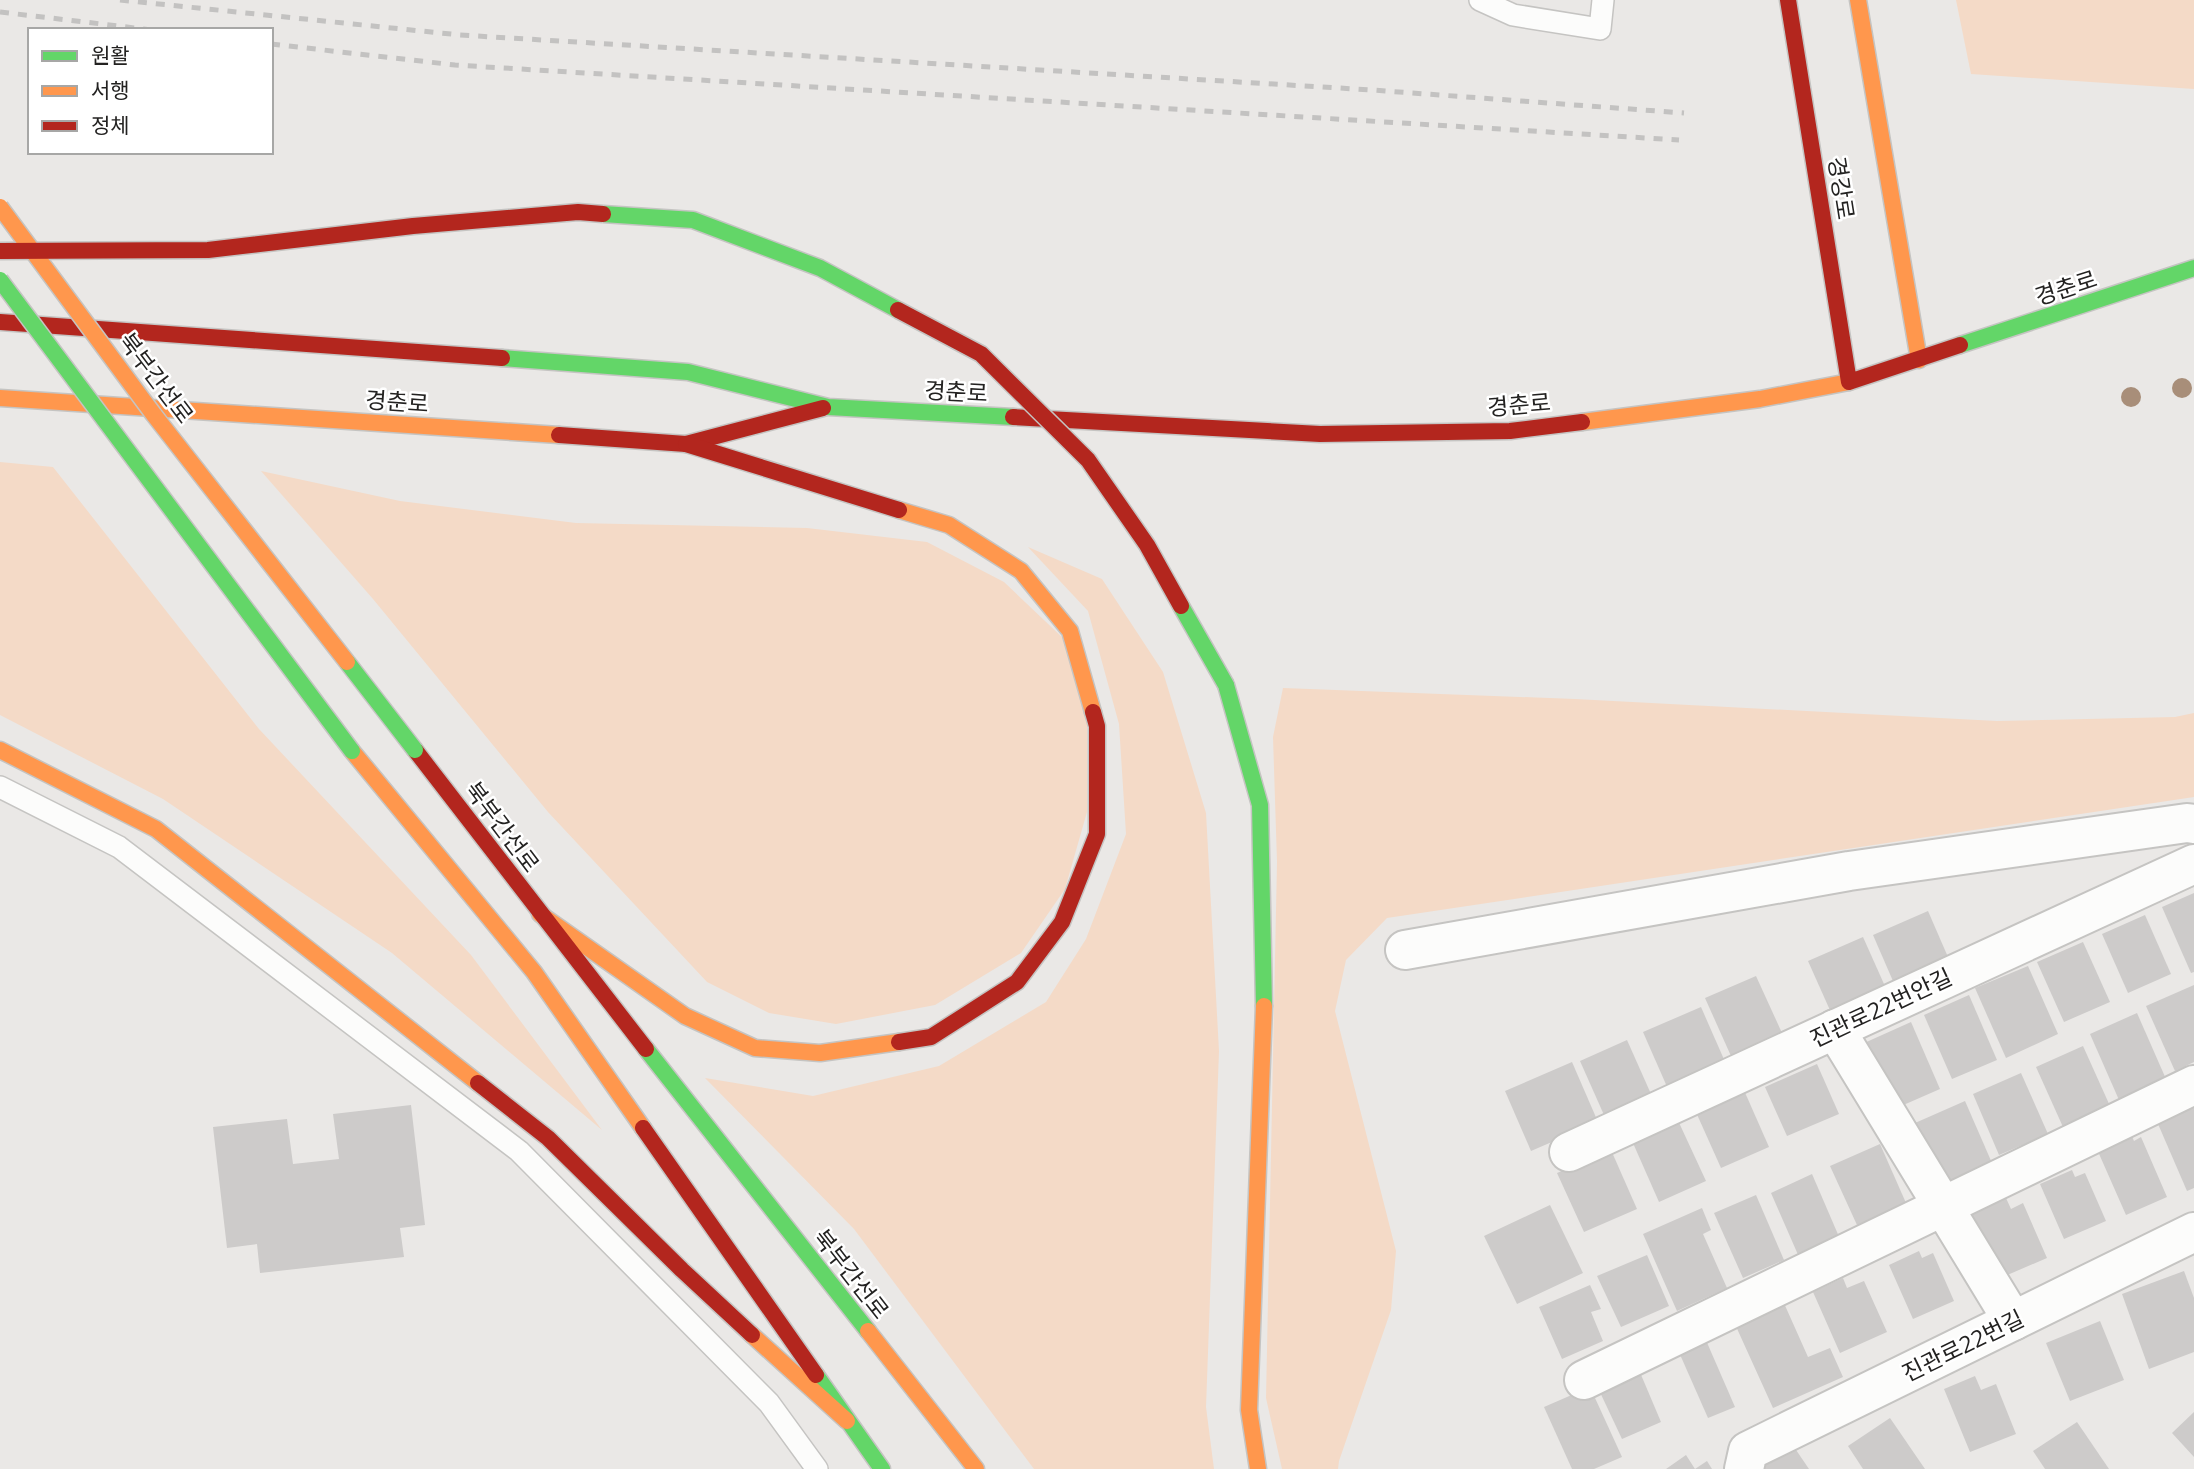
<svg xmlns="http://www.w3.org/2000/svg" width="2194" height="1469" font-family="'Open Sans','Noto Sans KR',sans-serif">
	<rect width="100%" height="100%" fill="#eae8e6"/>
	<g fill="#f4dac7">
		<polygon points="1956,0 2194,0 2194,89 1971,74"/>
		<polygon points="0,462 53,467 259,729 471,955 602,1130 392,953 163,799 0,715"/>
		<polygon points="261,471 400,501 576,523 807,528 927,542 1004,582 1064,639 1087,716 1087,812 1065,889 1021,953 935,1005 836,1024 769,1013 707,982 548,812 373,599"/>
		<polygon points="1028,547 1102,579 1163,672 1206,813 1219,1051 1206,1407 1214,1469 1034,1469 854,1229 705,1078 813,1096 939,1066 1046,1002 1086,939 1126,834 1119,724 1088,611"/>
		<polygon points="1283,688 1575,699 1997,721 2175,717 2194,713 2194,797 1387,918 1346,960 1335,1011 1396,1251 1391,1310 1339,1461 1338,1469 1282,1469 1266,1398 1277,862 1273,737"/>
	</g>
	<g fill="#cdcbca">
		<polygon points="2194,893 2194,972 2191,973 2162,907"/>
		<polygon points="1928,911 1951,964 1896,988 1873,935"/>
		<polygon points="2145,915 2171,974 2128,993 2102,934"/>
		<polygon points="1863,937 1888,993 1833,1017 1808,961"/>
		<polygon points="2083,942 2110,1002 2064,1022 2037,962"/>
		<polygon points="2028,966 2058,1034 2006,1058 1975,988"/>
		<polygon points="1756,976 1782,1033 1731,1056 1705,998"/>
		<polygon points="2194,985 2194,1062 2175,1071 2146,1006"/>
		<polygon points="1969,995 1997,1060 1952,1079 1924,1015"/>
		<polygon points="1701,1007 1726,1064 1668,1089 1643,1032"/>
		<polygon points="2137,1013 2166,1079 2119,1100 2090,1034"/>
		<polygon points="1911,1022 1940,1089 1892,1110 1862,1044"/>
		<polygon points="1627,1040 1651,1094 1604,1115 1580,1061"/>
		<polygon points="2083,1046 2110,1106 2063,1127 2036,1067"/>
		<polygon points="1572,1062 1598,1122 1531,1151 1505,1091"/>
		<polygon points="1817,1064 1839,1114 1787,1136 1765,1087"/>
		<polygon points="2021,1073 2048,1134 1999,1155 1973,1094"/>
		<polygon points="1743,1088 1769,1147 1721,1168 1695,1110"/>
		<polygon points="1965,1101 1992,1163 1943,1185 1915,1123"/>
		<polygon points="2191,1101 2194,1109 2194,1188 2187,1191 2155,1117"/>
		<polygon points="411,1105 425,1225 400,1228 404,1257 260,1273 257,1244 227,1248 213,1127 287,1119 293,1164 339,1159 333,1114"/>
		<polygon points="1675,1114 1706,1181 1659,1202 1629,1134"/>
		<polygon points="2130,1132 2134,1141 2141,1137 2167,1197 2126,1215 2096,1147"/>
		<polygon points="1880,1144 1906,1203 1857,1225 1830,1166"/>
		<polygon points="1611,1150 1637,1209 1584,1232 1557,1173"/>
		<polygon points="2072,1170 2075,1177 2085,1173 2106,1221 2064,1239 2040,1184"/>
		<polygon points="1812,1174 1840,1239 1799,1257 1771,1193"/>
		<polygon points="1756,1195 1784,1260 1743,1278 1714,1213"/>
		<polygon points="2006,1198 2011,1209 2023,1203 2047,1258 1998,1279 1969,1214"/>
		<polygon points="1550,1205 1583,1273 1517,1304 1484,1236"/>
		<polygon points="1702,1208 1711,1230 1703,1234 1727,1288 1677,1311 1643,1234"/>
		<polygon points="1919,1251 1922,1258 1933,1253 1954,1301 1913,1319 1889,1265"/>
		<polygon points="1647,1255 1669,1306 1621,1327 1597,1276"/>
		<polygon points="2184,1271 2194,1298 2194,1352 2149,1369 2122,1294"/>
		<polygon points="1843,1278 1847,1288 1864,1281 1887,1332 1840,1353 1813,1292"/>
		<polygon points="1590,1285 1601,1309 1591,1312 1603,1341 1562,1359 1539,1307"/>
		<polygon points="1783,1301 1808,1357 1830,1348 1843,1377 1773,1408 1734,1322"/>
		<polygon points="2100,1321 2124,1380 2070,1401 2046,1343"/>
		<polygon points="1705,1338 1735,1407 1708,1418 1678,1350"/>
		<polygon points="1639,1370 1661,1422 1622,1439 1598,1388"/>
		<polygon points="1975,1376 1981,1390 1996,1384 2016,1434 1970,1452 1944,1389"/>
		<polygon points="1590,1387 1622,1457 1594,1469 1572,1469 1544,1407"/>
		<polygon points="2194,1412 2194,1457 2172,1433"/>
		<polygon points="1890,1418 1925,1469 1863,1469 1848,1446"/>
		<polygon points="2077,1422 2109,1469 2045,1469 2033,1451"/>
		<polygon points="1792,1444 1809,1469 1765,1469 1762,1464"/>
		<polygon points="1686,1455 1695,1469 1707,1461 1712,1469 1666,1469"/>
	</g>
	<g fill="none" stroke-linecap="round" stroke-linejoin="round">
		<g stroke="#c5c4c2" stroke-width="24">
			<g id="lane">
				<polyline points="1480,0 1513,15 1600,29 1603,0"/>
				<polyline points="0,787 119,847 519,1151 769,1403 817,1469"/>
			</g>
		</g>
		<g stroke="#c5c4c2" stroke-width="42">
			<g id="street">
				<polyline points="1405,950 1849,871 2187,823 2194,824"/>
				<polyline points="1835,1029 2013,1321"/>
				<polyline points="1569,1152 2194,864"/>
				<polyline points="1584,1380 2194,1085"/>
				<polyline points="1744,1469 1748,1451 2194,1232"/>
			</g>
		</g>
		<g stroke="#c5c4c2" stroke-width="19">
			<g id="fast">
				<polyline points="1960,345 2194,268"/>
				<polyline points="502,358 688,372 828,407 1013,417"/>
				<polyline points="1226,685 1260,805 1264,1006"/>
				<polyline points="646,1049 868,1331"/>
				<polyline points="816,1375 882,1469"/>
			</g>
		</g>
		<g stroke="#c5c4c2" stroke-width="19">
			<g id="slow">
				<polyline points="1858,0 1919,360"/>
				<polyline points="0,398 559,435"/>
				<polyline points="1582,422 1760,399 1849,382"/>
				<polyline points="899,510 949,525 1021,571 1070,631 1093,712"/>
				<polyline points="0,750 156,829 478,1083"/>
				<polyline points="352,751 534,972 643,1128"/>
				<polyline points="540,914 685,1016 755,1048 820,1053 899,1042"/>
				<polyline points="868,1331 976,1469"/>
				<polyline points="752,1335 847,1421"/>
				<polyline points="1258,1469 1249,1410 1264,1006"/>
			</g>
		</g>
		<g stroke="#c5c4c2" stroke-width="19">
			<g id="jam">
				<polyline points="1788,0 1849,382 1960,345"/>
				<polyline points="0,322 502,358"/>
				<polyline points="1013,417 1320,434 1510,431 1582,422"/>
				<polyline points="559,435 686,444 823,408"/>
				<polyline points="686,444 899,510"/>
				<polyline points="415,750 646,1049"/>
				<polyline points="899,1042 931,1037 1017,982 1062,922 1097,834 1097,726 1093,712"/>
				<polyline points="478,1083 548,1138 682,1270 752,1335"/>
				<polyline points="643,1128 816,1375"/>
			</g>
		</g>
		<use href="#lane" stroke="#fcfcfb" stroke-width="21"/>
		<use href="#street" stroke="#fcfcfb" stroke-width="38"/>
		<use href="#fast" stroke="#63d668" stroke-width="16"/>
		<use href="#slow" stroke="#ff974d" stroke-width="16"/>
		<use href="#jam" stroke="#b3261e" stroke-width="16"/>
		<g stroke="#c3c2c1" stroke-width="5" stroke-dasharray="9 9" stroke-linecap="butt">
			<polyline points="120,0 460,35 1372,90 1684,113"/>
			<polyline points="0,12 152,30"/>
			<polyline points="271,44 455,65 1679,140"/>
		</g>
		<g stroke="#c5c4c2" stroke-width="19" stroke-linecap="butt">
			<g id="fast-bridge">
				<polyline points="603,214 693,220 820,268 898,310"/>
				<polyline points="0,280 352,751"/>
				<polyline points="1181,606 1226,685"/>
				<polyline points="347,662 415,750"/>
			</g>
		</g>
		<g stroke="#c5c4c2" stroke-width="19" stroke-linecap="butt">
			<polyline id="slow-bridge" points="0,207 154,415 347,662"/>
		</g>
		<g stroke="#c5c4c2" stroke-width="19" stroke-linecap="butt">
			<g id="jam-bridge">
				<polyline points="0,251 208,250 413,226 578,212 603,214"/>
				<polyline points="898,310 981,354 1088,460 1147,545 1181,606"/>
			</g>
		</g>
		<use href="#fast-bridge" stroke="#63d668" stroke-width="16"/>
		<use href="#slow-bridge" stroke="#ff974d" stroke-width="16"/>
		<use href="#jam-bridge" stroke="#b3261e" stroke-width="16"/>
	</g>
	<g fill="#a88e79">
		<circle cx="2182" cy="388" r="10"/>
		<circle cx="2131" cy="397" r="10"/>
	</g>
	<g text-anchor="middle" stroke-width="5" stroke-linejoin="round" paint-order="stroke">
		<g font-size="23" fill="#232221" stroke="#fff">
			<text transform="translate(1841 188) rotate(81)" y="8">경강로</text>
			<text transform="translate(2066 288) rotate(-18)" y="8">경춘로</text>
			<text transform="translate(156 378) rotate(53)" y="8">북부간선로</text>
			<text transform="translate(956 392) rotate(3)" y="8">경춘로</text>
			<text transform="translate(397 402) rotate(4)" y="8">경춘로</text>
			<text transform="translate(1519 405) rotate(-5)" y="8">경춘로</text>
			<text transform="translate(502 827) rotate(53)" y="8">북부간선로</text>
			<text transform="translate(1881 1008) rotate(-25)" y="8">진관로22번안길</text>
			<text transform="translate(851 1274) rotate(52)" y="8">북부간선로</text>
			<text transform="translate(1963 1346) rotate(-26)" y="8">진관로22번길</text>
		</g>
	</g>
	<rect x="28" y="28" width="245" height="126" fill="#ffffff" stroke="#a7a7a6" stroke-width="2"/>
	<rect x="42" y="51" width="35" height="10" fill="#63d668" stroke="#a7a7a6" stroke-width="2"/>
	<text x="91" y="63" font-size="21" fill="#232221">원활</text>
	<rect x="42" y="86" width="35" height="10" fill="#ff974d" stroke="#a7a7a6" stroke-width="2"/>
	<text x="91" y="98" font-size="21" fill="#232221">서행</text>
	<rect x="42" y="121" width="35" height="10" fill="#b3261e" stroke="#a7a7a6" stroke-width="2"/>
	<text x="91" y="133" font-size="21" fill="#232221">정체</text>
</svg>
